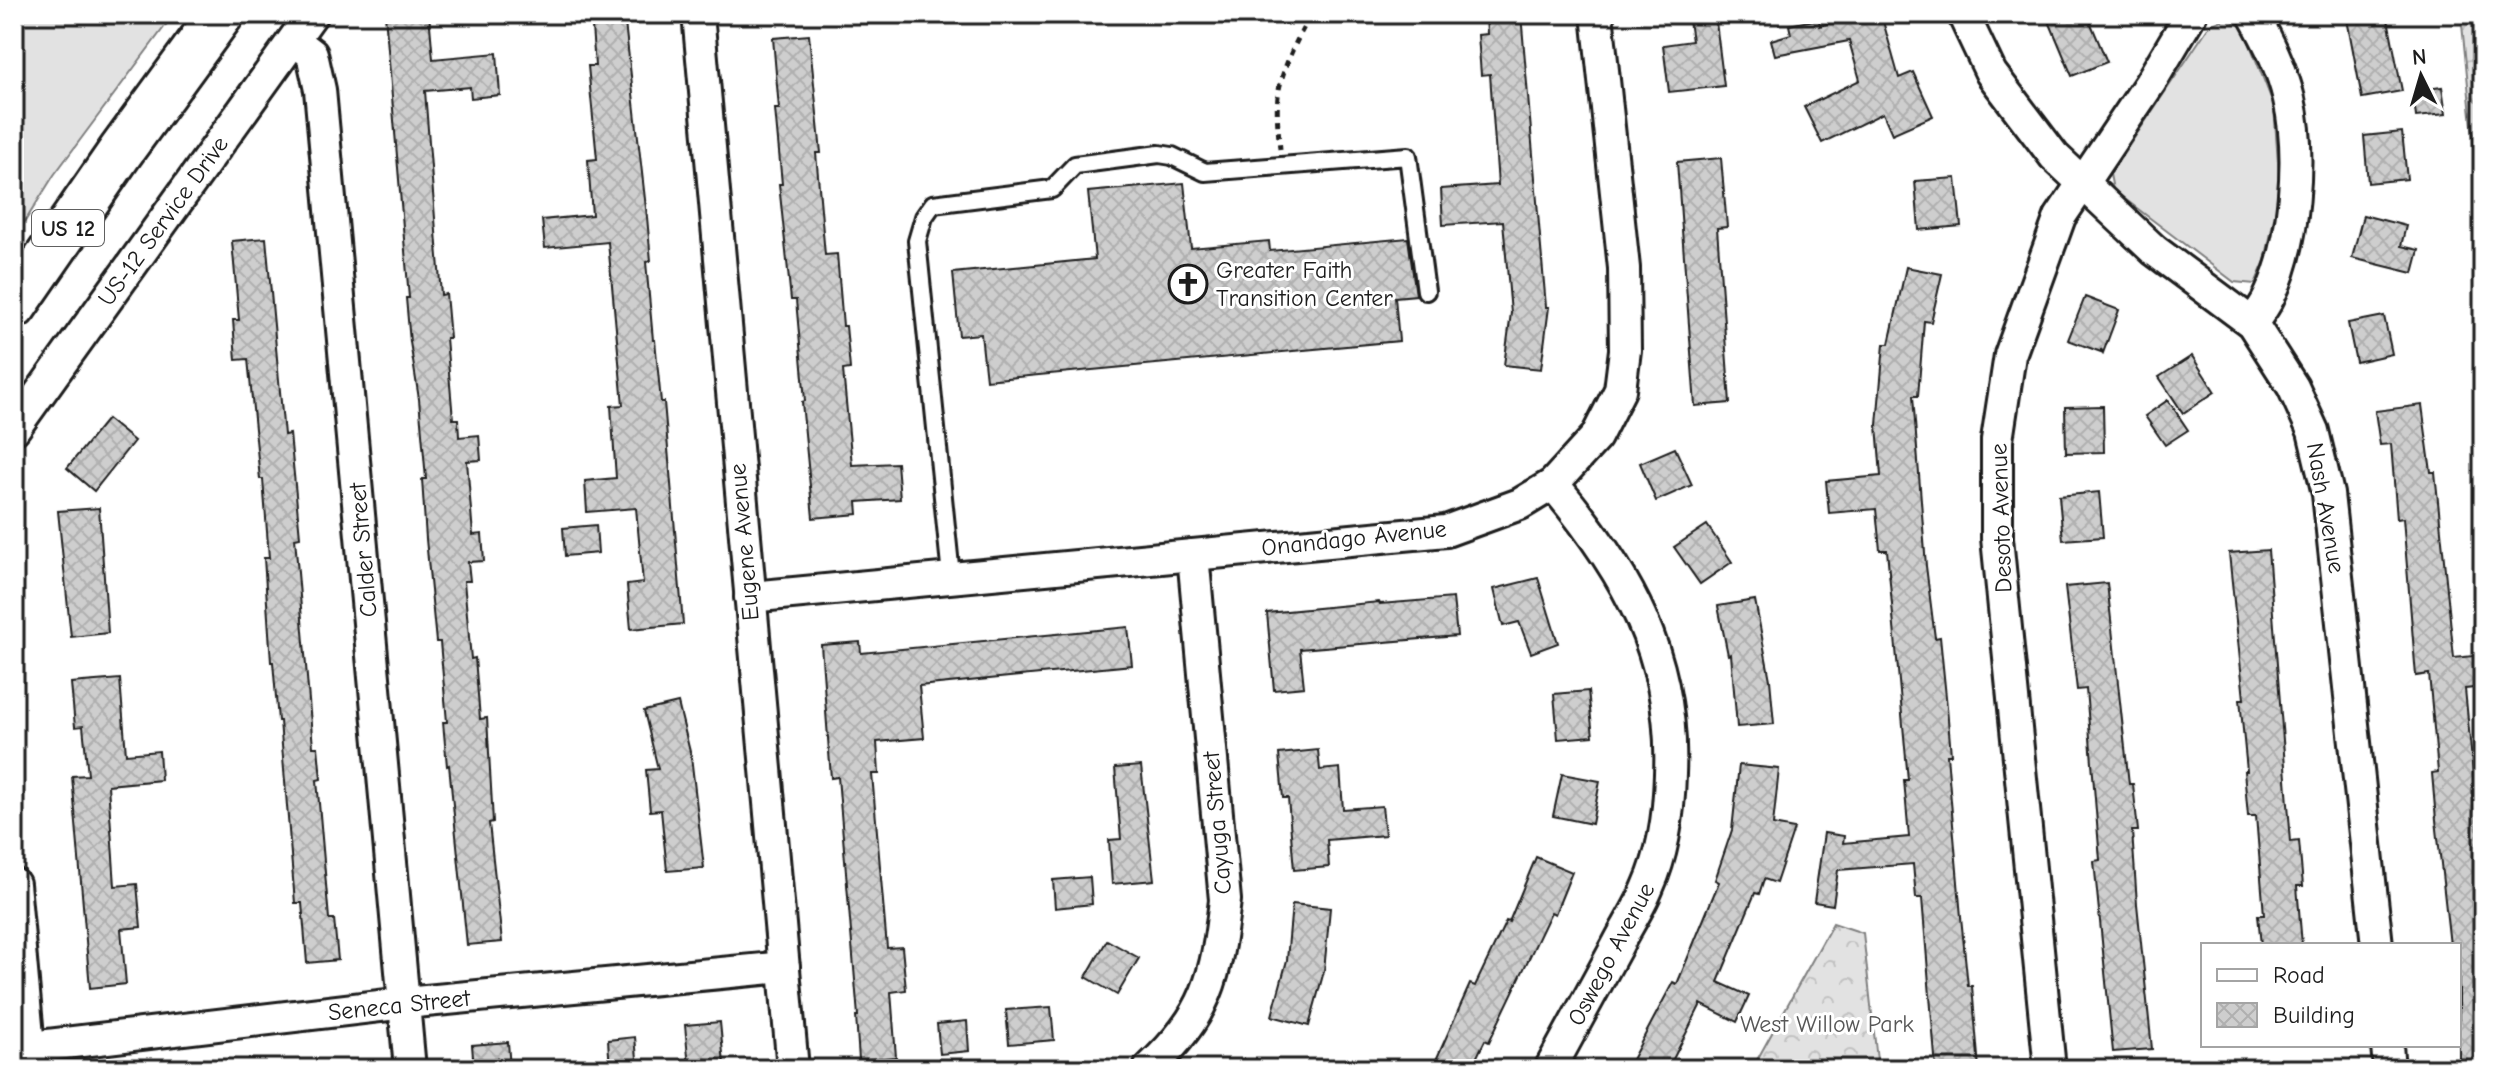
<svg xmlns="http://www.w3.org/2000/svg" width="2497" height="1083" font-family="'Comic Neue',sans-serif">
	<defs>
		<pattern id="forest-crowns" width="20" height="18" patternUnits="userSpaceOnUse" patternTransform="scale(2)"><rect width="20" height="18" fill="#e2e2e2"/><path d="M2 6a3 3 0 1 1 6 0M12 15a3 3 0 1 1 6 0" fill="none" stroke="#c1c1c1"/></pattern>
		<pattern id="building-cross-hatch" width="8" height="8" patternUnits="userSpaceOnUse" patternTransform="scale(2)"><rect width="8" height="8" fill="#cecece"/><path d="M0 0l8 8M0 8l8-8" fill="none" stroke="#b0b0b0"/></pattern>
	</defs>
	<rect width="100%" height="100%" fill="#fff"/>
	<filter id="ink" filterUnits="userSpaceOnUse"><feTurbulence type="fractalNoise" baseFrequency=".0125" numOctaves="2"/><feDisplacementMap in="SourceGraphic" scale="16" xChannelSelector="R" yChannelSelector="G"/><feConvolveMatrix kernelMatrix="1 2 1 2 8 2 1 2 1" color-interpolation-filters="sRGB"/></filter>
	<g filter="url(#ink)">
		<g fill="#e2e2e2" stroke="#7f7f7f" stroke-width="2">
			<polygon points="14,14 174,14 54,175 14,239"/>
			<polygon points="2227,18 2243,27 2274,106 2280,190 2265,261 2255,284 2234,282 2113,190 2110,174 2210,25"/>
		</g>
		<g fill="url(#forest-crowns)" stroke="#7f7f7f" stroke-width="2">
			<polygon points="2461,14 2483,14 2483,237"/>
			<polygon points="1833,923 1863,933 1878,1069 1752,1069"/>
		</g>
		<g fill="url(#building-cross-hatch)" stroke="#1c1c1c" stroke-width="2">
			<polygon points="385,14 429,14 433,59 497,53 500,95 471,98 470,87 425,91 441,295 446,294 450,338 446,338 453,419 458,419 459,437 479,435 481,460 467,461 473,535 482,534 484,561 468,562 470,581 464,581 471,659 475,658 480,719 487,718 493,822 489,823 502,942 467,945 449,765 447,766 443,722 447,722 440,642 436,642 426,539 422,479 426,479 419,399 410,342 406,298 409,298"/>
			<polygon points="591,14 624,14 647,217 651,261 646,262 653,340 655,340 661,402 664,402 683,624 631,629 627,585 643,583 636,508 587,512 585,481 616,478 611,406 623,405 608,242 545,248 542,220 592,215 588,160 597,159 588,66 595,66"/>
			<polygon points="1521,14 1546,307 1549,307 1541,369 1504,365 1511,313 1503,221 1443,225 1441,189 1498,185 1490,74 1481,75 1478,35 1487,34 1486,15"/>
			<polygon points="1688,14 1715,14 1724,86 1669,92 1663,45 1692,41"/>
			<polygon points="1861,14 1881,14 1899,78 1913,72 1933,116 1892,134 1883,113 1822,143 1804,107 1860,80 1849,41 1775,55 1771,40 1791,34 1789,25 1819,19 1820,26"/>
			<polygon points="2046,14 2087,14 2107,62 2072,76"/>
			<polygon points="2346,14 2387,14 2402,91 2362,98"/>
			<polygon points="809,35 821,153 816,153 825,255 837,254 843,326 846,326 850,369 843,370 852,465 897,463 900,499 857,502 858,514 813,518 802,402 805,401 796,300 791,300 779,184 782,184 775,109 779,109 773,38"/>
			<polygon points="2442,87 2446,114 2416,117 2413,91"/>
			<polygon points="2402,132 2407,179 2368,183 2364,136"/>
			<polygon points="1721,158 1727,227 1717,228 1730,403 1695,406 1677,162"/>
			<polygon points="1956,178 1961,226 1919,230 1915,181"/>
			<polygon points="1184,183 1191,248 1269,241 1270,251 1408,238 1416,295 1395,297 1399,341 986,380 981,334 959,336 953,273 1095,259 1088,192"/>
			<polygon points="2363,215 2406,226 2401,246 2419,250 2413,273 2352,258"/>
			<polygon points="266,238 284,435 290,434 296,495 300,537 295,538 313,747 318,747 321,779 317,780 329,919 334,919 338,960 307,963 302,903 295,903 280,721 278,721 273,662 271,662 264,558 269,558 263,479 260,479 248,359 236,360 233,320 239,320 232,241"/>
			<polygon points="1906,267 1942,274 1931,322 1924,321 1918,396 1913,396 1926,566 1935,638 1940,637 1947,707 1951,755 1947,755 1961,917 1968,986 1972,986 1979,1069 1936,1069 1922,898 1916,898 1913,864 1838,870 1833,905 1814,902 1824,833 1844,836 1843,843 1909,837 1904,780 1908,780 1887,550 1880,550 1876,509 1829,513 1826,481 1881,476 1877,425 1884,344 1889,344"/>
			<polygon points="2085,297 2119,310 2103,353 2101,349 2101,352 2068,340"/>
			<polygon points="2384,316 2392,354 2356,362 2348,323"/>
			<polygon points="2192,356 2215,392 2183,413 2159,377"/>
			<polygon points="2168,400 2188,430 2165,445 2145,416"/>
			<polygon points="2422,405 2431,472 2435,472 2454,658 2483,655 2483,687 2465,689 2480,843 2483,843 2483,1069 2459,1069 2459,945 2450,945 2436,820 2432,773 2438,772 2429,674 2416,676 2403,518 2397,519 2391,444 2380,445 2375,411"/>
			<polygon points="2103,406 2104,452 2066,453 2065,407"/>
			<polygon points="107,419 134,441 94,491 67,468"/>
			<polygon points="1675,448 1692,485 1656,501 1640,463"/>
			<polygon points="2099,492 2103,537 2063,540 2059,496"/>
			<polygon points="99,508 108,633 71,637 58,511"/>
			<polygon points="596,525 598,553 565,556 563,528"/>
			<polygon points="1707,525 1732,562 1700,584 1674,547"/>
			<polygon points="2268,550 2291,842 2299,841 2303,886 2297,886 2302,945 2261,945 2258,915 2264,915 2256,816 2248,816 2244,771 2247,771 2240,699 2244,699 2229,553"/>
			<polygon points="1538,578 1558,643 1531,653 1519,622 1503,626 1494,589"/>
			<polygon points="2107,583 2129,784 2133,784 2138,831 2132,831 2137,904 2152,1049 2113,1052 2094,861 2100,860 2086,689 2077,690 2065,587"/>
			<polygon points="1453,598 1457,636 1300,649 1304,687 1274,690 1267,613 1379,602 1380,604"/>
			<polygon points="1755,600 1770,680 1774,724 1737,727 1731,654 1728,655 1718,606"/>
			<polygon points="1128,627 1132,665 919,686 924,738 877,742 879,774 872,774 887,948 902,947 906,990 891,992 896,1057 859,1060 856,1016 858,1016 838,777 831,778 821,645 860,642 861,653"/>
			<polygon points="120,679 126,754 159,751 161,780 108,785 115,886 137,884 141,927 121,929 126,984 90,988 72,776 88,775 83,726 75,727 71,683"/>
			<polygon points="1588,691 1593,736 1558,739 1554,694"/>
			<polygon points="678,703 691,756 704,868 667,871 661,810 650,811 646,770 658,769 644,711"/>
			<polygon points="1318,750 1320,770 1340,768 1343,809 1382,806 1385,835 1327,840 1329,867 1294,870 1288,798 1283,798 1279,754"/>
			<polygon points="1739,765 1779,769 1773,825 1794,829 1776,883 1764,879 1759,894 1755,893 1718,982 1749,996 1737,1022 1701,1004 1668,1069 1627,1069 1673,982 1677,984 1719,882 1715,880 1732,830"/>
			<polygon points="1141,766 1154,880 1112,884 1109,840 1121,839 1115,768"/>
			<polygon points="1562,774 1600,781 1592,824 1553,816"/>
			<polygon points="1536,857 1572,872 1555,914 1551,912 1489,1042 1485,1040 1471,1069 1432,1069 1470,984 1475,986 1506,921 1509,922"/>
			<polygon points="1090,877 1092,904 1055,908 1053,880"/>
			<polygon points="1292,904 1330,908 1324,971 1309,1026 1272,1016 1287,960"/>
			<polygon points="1107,940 1139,958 1117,995 1086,977"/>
			<polygon points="1051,1007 1054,1040 1009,1044 1006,1010"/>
			<polygon points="967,1021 969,1051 940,1054 937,1024"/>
			<polygon points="720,1022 724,1064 689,1067 685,1025"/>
			<polygon points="635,1037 638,1069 610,1069 608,1040"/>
			<polygon points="508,1042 510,1069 474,1069 472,1045"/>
		</g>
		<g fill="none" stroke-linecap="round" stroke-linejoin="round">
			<g stroke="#1c1c1c" stroke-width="22">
				<polyline id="lane" points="951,576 917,241 924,217 933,204 1052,189 1075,165 1159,154 1172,156 1205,172 1408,156 1426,291"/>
			</g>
			<g stroke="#1c1c1c" stroke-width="36">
				<g id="street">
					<polyline points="698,14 793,1069"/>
					<polyline points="1963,14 1991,73 2054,156 2154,250 2252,323 2293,387 2313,431 2328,494 2377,945"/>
					<polyline points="294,40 312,54 320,90 410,1069"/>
					<path d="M2252 323C2258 315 2265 306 2269 297 2295 245 2302 155 2289 99 2282 68 2268 41 2253 14"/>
					<polyline points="14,429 312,14"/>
					<polyline points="750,597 1446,531 1520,504 1553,484 1596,437 1620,390 1625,350 1624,268 1597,14"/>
					<polyline points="14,884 31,1069"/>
					<polyline points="2387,1045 2389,1069"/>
					<polyline points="14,1049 405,1003 784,967"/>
					<path d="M1149 1069C1208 1013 1216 979 1225 900L1193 555"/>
					<path d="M1550 1069C1572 1028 1595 987 1617 946 1627 926 1640 907 1648 887 1664 852 1669 812 1670 774 1675 656 1627 572 1553 484"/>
					<polyline points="2050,1069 1997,538 1997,440 2010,355 2060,217 2150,83 2191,14"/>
				</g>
			</g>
			<g stroke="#1c1c1c" stroke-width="50">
				<polyline id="highway" points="14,306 121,151 221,14"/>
			</g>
			<path stroke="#1c1c1c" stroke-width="5" stroke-dasharray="6 6" stroke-linecap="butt" d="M1280 149C1278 128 1275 105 1280 85 1286 60 1299 36 1311 14"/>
			<use href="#lane" stroke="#fff" stroke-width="16"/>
			<use href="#street" stroke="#fff" stroke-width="30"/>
			<use href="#highway" stroke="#fff" stroke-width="44"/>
		</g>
	</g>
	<defs>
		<g id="church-ring" transform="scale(2)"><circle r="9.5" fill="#fff" stroke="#1c1c1c" stroke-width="1.5"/><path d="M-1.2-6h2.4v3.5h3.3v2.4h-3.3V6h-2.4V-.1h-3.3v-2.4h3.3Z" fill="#1c1c1c"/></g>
	</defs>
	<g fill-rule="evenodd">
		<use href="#church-ring" x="1188" y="284"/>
	</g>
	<g text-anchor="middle" stroke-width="6" stroke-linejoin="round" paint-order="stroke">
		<rect fill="#fff" stroke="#606060" stroke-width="2" x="32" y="210" width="72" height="36" rx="6"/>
		<g font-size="22" font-weight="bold" fill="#1c1c1c">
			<text x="68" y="236">US 12</text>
		</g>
		<g font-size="24" fill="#1c1c1c" stroke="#fff">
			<text transform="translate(163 221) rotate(-54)" y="8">US-12 Service Drive</text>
			<text transform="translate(2326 508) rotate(80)" y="8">Nash Avenue</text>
			<text transform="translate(2001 518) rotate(-92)" y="8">Desoto Avenue</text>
			<text transform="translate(1354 538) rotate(-6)" y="8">Onandago Avenue</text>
			<text transform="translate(744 542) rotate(-95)" y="8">Eugene Avenue</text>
			<text transform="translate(363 550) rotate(-95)" y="8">Calder Street</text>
			<text transform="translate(1217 823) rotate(-95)" y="8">Cayuga Street</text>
			<text transform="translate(1611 954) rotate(-62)" y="8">Oswego Avenue</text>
			<text transform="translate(399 1005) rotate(-6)" y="8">Seneca Street</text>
		</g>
		<g font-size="24" fill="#1c1c1c" stroke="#fff" text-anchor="start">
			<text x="1216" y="278">Greater Faith<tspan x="1216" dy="28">Transition Center</tspan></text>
		</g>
		<g font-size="24" fill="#575757" stroke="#fff">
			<text x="1827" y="1032">West Willow Park</text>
		</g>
	</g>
	<rect width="2497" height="1083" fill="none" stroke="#fff" stroke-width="48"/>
	<rect x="24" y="24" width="2449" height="1035" fill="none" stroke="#1c1c1c" stroke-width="3" filter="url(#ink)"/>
	<rect x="2201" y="943" width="260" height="104" fill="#ffffff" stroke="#a4a4a4" stroke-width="2"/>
	<rect x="2217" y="969" width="40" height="12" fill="#ffffff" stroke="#a4a4a4" stroke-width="2"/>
	<text x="2273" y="983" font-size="24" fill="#1c1c1c">Road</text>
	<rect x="2217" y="1003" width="40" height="24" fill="url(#building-cross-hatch)" stroke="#a4a4a4" stroke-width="2"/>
	<text x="2273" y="1023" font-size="24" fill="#1c1c1c">Building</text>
	<g transform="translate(2421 76) rotate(355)" stroke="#ffffff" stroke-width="6" paint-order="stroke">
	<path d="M0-6L14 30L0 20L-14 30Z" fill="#1c1c1c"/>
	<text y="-12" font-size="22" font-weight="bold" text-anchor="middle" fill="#1c1c1c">N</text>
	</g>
</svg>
